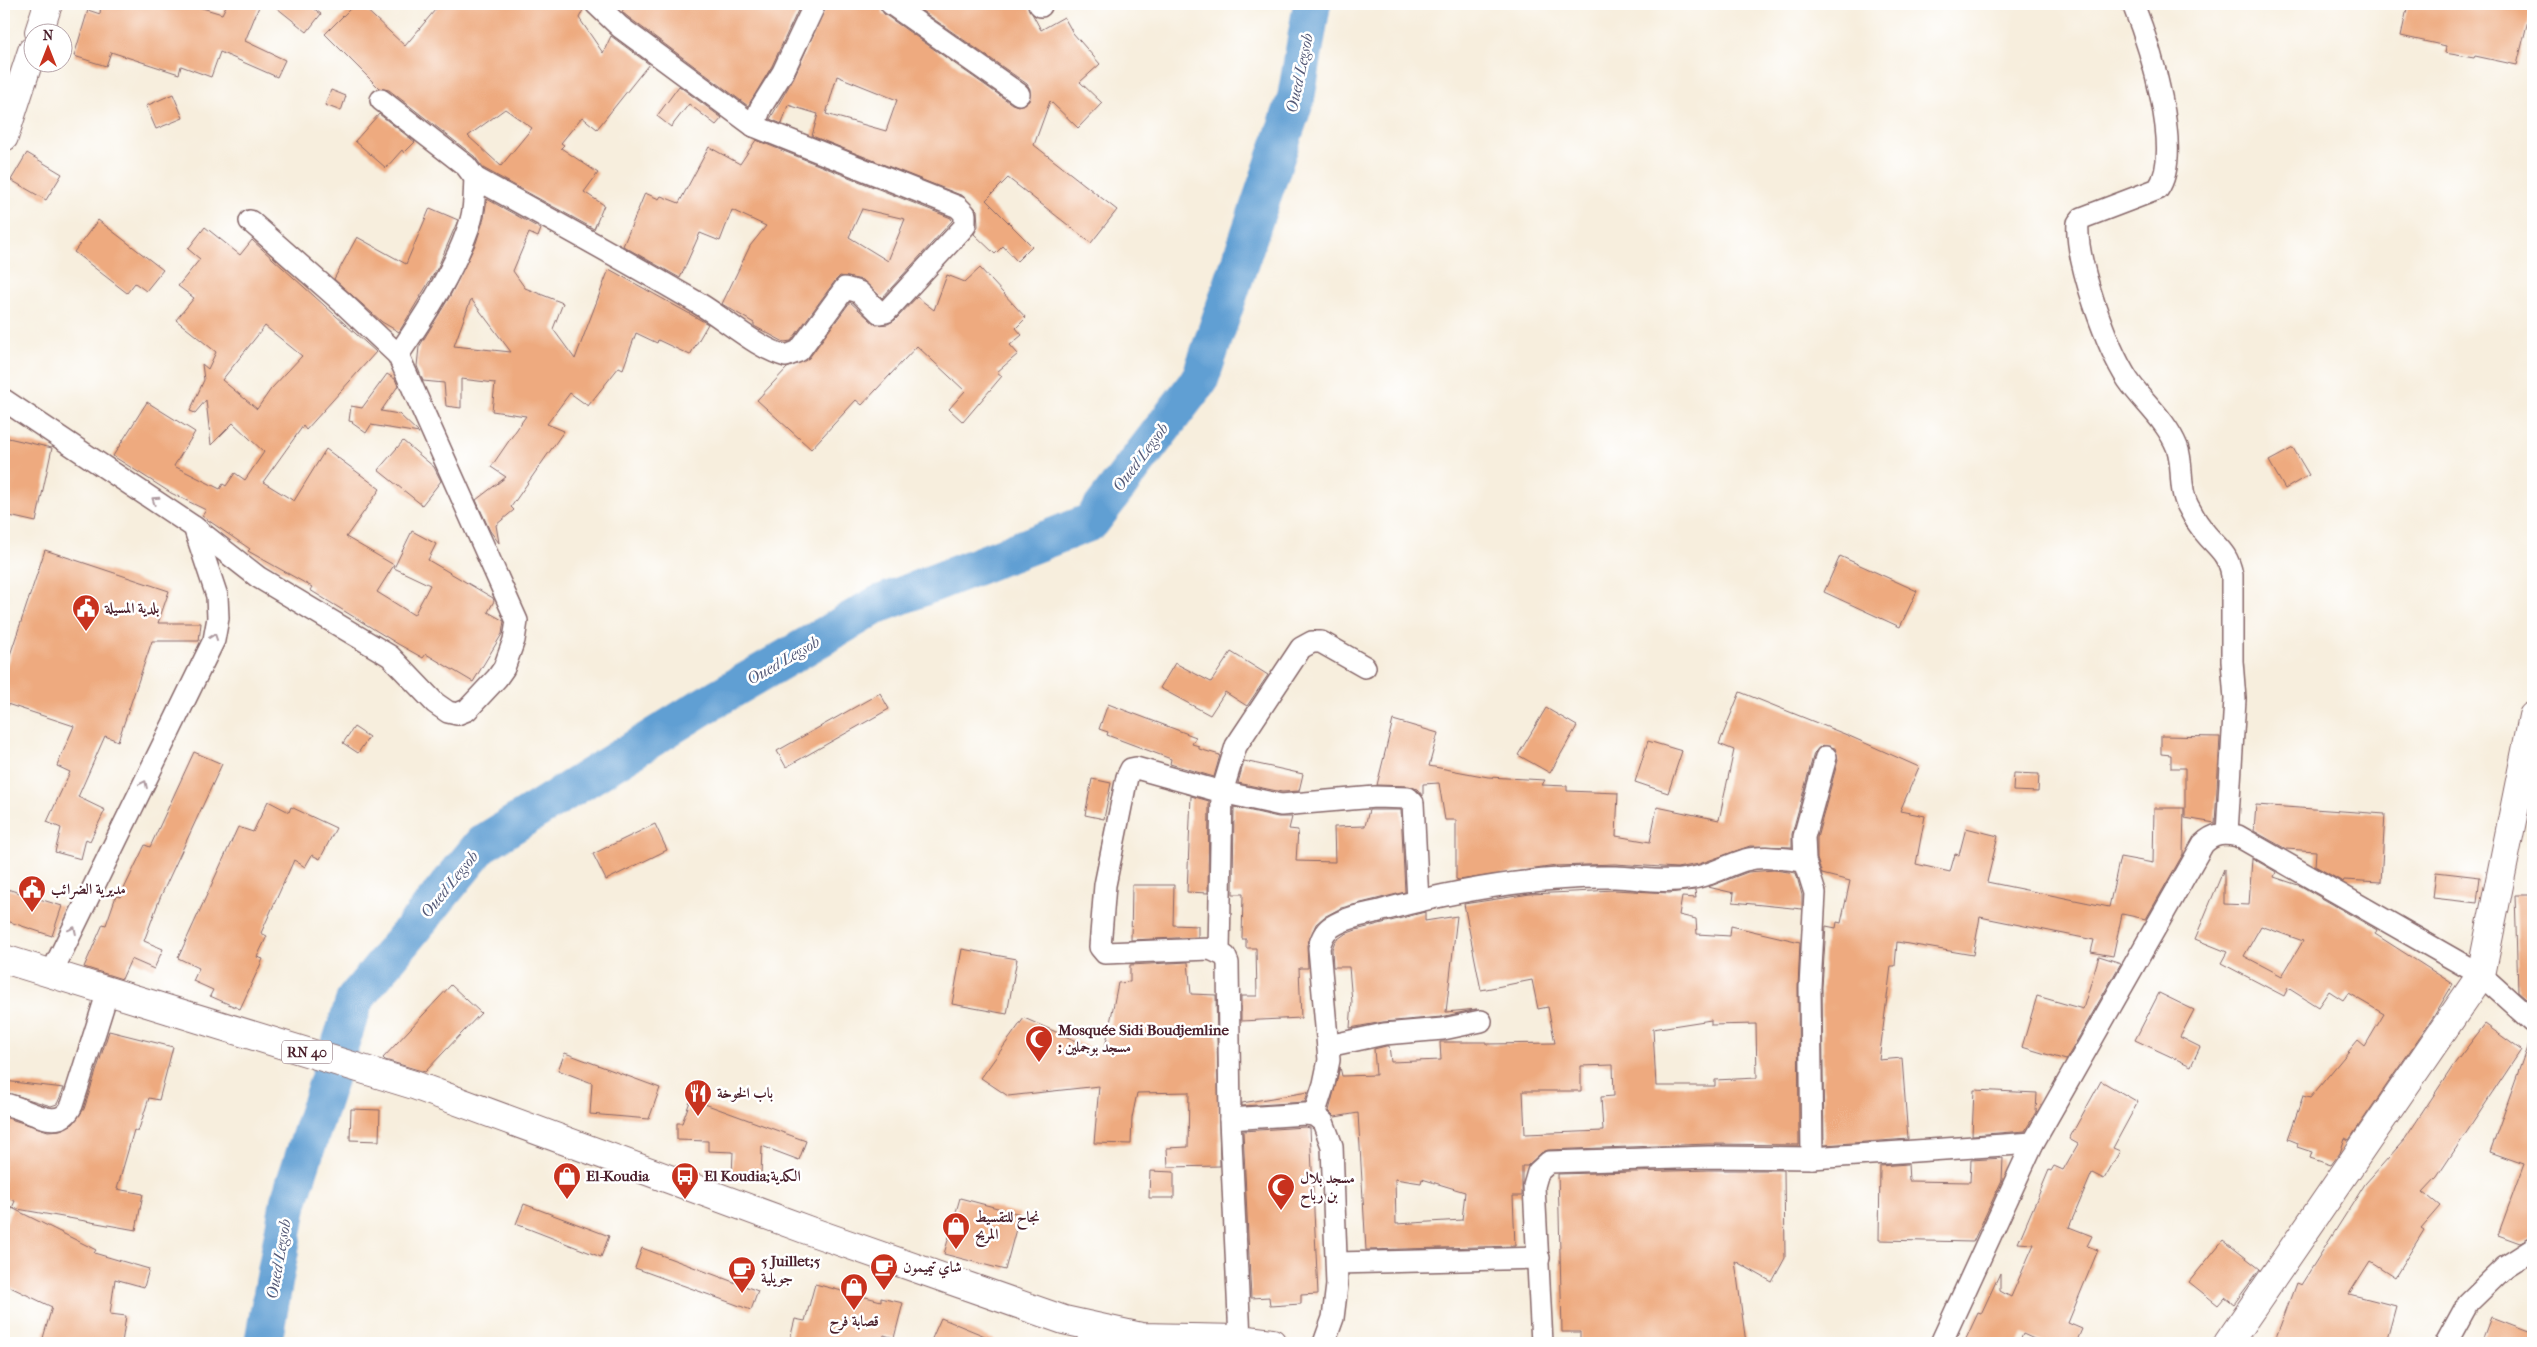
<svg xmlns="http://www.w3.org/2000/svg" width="2537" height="1347" font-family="'IM FELL French Canon',Amiri,serif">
	<rect width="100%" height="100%" fill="#fff"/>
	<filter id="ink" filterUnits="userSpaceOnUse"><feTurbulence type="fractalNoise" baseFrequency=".02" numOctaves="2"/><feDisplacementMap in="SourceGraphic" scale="10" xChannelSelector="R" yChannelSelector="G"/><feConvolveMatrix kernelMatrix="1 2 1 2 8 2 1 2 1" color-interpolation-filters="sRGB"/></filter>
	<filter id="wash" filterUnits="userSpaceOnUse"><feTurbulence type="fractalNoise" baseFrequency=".0096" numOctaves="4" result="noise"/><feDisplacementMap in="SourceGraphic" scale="20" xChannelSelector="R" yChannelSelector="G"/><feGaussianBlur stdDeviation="1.12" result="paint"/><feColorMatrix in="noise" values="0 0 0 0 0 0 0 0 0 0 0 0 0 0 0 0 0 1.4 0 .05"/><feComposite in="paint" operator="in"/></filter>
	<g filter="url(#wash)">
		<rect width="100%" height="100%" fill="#f7eedd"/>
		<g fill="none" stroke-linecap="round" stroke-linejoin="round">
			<polyline stroke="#619fd3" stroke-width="38" points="263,1343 289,1201 355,999 482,844 702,707 877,605 1091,522 1200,379 1296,98 1312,4"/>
		</g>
		<g id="blocks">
			<g fill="#eeaa7f" fill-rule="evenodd">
				<polygon points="101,4 189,4 222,14 227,4 260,4 245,41 285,60 277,77 220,52 211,77 181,66 179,74 111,52 106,66 74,56 88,10 100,14"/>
				<polygon points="272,4 308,4 321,14 307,32"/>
				<path d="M355 4H360L405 46 440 4H584V8L579 18 603 53 611 36 649 64 597 129 582 117 561 143 564 145 561 148 598 173 584 192 604 205 594 229 483 168 474 156 389 90 379 88 325 34ZM505 109 532 128 501 166 468 136Z"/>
				<polygon points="626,4 801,4 772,66 748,106 628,17 622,12"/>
				<path d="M827 4H879L884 14 1012 104 1018 106 1029 101 1030 89 1027 84 912 4H1027L1041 30 1064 17 1073 33 1100 64 1080 82 1102 103 1078 128 1050 101 1034 145 1117 210 1091 243 1008 178 986 200 1032 246 1017 261 1003 246 995 254 974 234 978 226 977 210 963 196 812 136 818 114 788 105 782 124 770 119 794 77ZM837 76 897 100 886 131 826 114Z"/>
				<polygon points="2408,4 2532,4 2517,65 2475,56 2474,58 2445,53 2446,46 2401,36"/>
				<polygon points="679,86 722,118 716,125 689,104 671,127 657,116"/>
				<polygon points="331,90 346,96 341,111 325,105"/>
				<polygon points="173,94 183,118 156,129 146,106"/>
				<polygon points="379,114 415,142 404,153 402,150 386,168 355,141"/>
				<path d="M756 140 951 218 952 221 882 298 863 280 840 276 835 281 791 341 784 342 754 326V323L722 304 750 246 766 226 732 210 720 241 700 233 680 278 623 246 645 193 659 199 661 196 679 203 709 147 740 164ZM862 209 905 219 888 261 849 237Z"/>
				<polygon points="27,153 62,174 46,200 11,180"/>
				<path d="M487 199 541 229 538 237 529 233 513 271 525 288 563 303 553 329 575 359 609 269 708 324 690 355 658 340 657 343 636 333 623 369 619 367 588 406 570 393 547 424 564 431 511 507 514 510 496 525 499 543 490 531 476 500 506 477 491 467 526 416 492 411 495 383 461 379V408L446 406 444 383 423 381 417 366 419 347 450 296 476 243 484 218ZM471 299 511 352 454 346Z"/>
				<polygon points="430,208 458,220 438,267 399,332 382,322 334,279 357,237 406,264"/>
				<polygon points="98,220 163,270 146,291 135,283 127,293 74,252"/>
				<path d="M205 227 240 255 252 240 376 352 306 430 303 426 263 482 294 501 326 449 380 489 346 537 394 565 377 592 414 615 430 585 394 568 412 531 436 544 428 560 493 598 494 601 488 612 504 621 502 634 473 682 426 654 423 658 398 644 310 590 312 587 248 551 250 549 202 516 206 510 171 493 113 456 147 402 195 432 174 466 220 489 223 484 226 486 235 473 245 480 264 452 233 423 211 445 206 400 195 413 190 411 204 380 202 364 208 369 216 352 176 320 194 298 178 286 200 259 188 249ZM265 326 302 356 271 389 257 409 222 380Z"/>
				<polygon points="980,268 1026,318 1016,328 1022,335 1010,345 1018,354 997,372 1002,376 963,422 949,409 965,391 917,346 862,405 856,400 811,449 757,400 787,368 809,358 850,302 876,325 888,324 895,320 917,297 934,310 947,275 965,282"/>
				<polygon points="387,374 395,379 398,386 381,411 399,414 419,433 371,425 366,433 352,423 353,422 349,421 351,406 362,408"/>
				<polygon points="4,437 52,448 36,522 5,515 7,504 4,503"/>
				<polygon points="403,441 434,467 441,481 422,505 378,470"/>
				<polygon points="2293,448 2309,475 2285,489 2269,461"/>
				<polygon points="45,550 169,591 158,623 201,623 199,641 152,641 118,741 105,736 78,797 105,810 90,841 86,839 81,859 55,852 61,828 47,822 70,772 57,766 74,726 4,703 4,673"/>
				<polygon points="1840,556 1917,591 1900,627 1824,592"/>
				<polygon points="1231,652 1268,675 1247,706 1225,692 1210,715 1160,688 1175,663 1211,682"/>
				<polygon points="1740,692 1847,735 1919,767 1900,811 1925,816 1916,864 1950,872 1955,854 1959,855 1966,828 1998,836 1987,882 2109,907 2120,857 2153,863 2154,808 2184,808 2183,854 2146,919 2122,914 2113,956 2091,952 2094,940 1980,917 1973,955 1897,942 1895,966 1891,966 1879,1060 1902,1058 1908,1139 1824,1145 1822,987 1826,926 1836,928 1837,922 1841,923 1850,881 1822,874 1817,859 1817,838 1838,760 1835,748 1822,745 1814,753 1792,834 1792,847 1750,846 1699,864 1677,868 1615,864 1556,866 1459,880 1456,879 1456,820 1445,820 1439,783 1423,784 1423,796 1417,789 1409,786 1377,785 1393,720 1438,733 1429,766 1488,777 1545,780 1542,785 1567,786 1567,791 1618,793 1616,836 1650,842 1657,807 1719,820 1734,750 1719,744"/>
				<polygon points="880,693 889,709 786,767 777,751"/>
				<polygon points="1108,704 1196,737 1192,744 1199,746 1199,749 1220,755 1214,777 1170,764 1171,759 1107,735 1108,732 1099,729"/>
				<polygon points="1546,708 1577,726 1550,773 1518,755"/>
				<polygon points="354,727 369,737 358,753 343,743"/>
				<polygon points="2161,736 2220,737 2215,823 2185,818 2185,768 2171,768 2171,755 2161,754"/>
				<polygon points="1648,741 1682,751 1668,793 1635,782"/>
				<polygon points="194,752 222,764 160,898 144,941 163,949 154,969 131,959 122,979 84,967 103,924 106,925 116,896 120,897 145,845 150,847"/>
				<polygon points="1244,761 1303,774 1299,791 1282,792 1238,783"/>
				<polygon points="2014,773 2039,774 2038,792 2013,791"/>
				<polygon points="1092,779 1111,783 1104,819 1085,815"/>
				<polygon points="1191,796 1209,801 1208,893 1187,892"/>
				<polygon points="268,801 289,812 291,807 336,828 320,859 312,855 305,867 294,860 261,933 267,936 257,957 263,959 240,1009 210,996 213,990 193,981 199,968 178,958 238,827 253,832"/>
				<polygon points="2256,805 2385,814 2381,882 2344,880 2343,882 2315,866 2316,851 2286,849 2254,831"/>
				<polygon points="1234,807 1278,817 1292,817 1289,829 1298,830 1296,861 1335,862 1334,827 1365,826 1369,810 1401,810 1405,892 1341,908 1324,917 1316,924 1307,945 1308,968 1299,968 1301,1018 1241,1021 1241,996 1257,996 1256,948 1246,948 1246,939 1242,939 1243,894 1233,894"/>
				<polygon points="655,824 667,850 606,880 593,854"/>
				<path d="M2252 858 2276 872 2274 877 2301 886 2377 930 2375 934 2453 984 2434 1016 2349 1140 2345 1138 2340 1153 2331 1165 2310 1158 2312 1152 2297 1147 2298 1143 2288 1139 2303 1096 2310 1098 2358 1040 2365 1046 2384 1014 2348 993 2343 1000 2329 991 2318 1007 2288 988 2284 996 2221 963 2227 952 2195 939 2224 869V904L2249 905ZM2261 926 2303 941 2282 976 2244 956Z"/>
				<polygon points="1774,870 1796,873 1802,895 1802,909 1733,902 1734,893 1708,887 1748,872"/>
				<polygon points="2436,872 2480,877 2477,903 2433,898"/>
				<polygon points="1132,885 1174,885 1173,925 1198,926 1198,937 1131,940"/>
				<polygon points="4,888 62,906 52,936 4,920"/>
				<path d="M1615 890 1669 893 1695 890 1696 898 1682 897 1679 915 1696 919 1697 934 1730 936 1731 926 1800 942 1798 987 1799 1145 1709 1144 1548 1150 1541 1153 1527 1166H1522V1196H1513L1515 1246 1366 1250 1358 1113 1335 1117 1329 1111 1340 1067 1342 1076 1376 1075 1374 1049 1386 1046H1389L1391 1062 1441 1060 1440 1042H1487V1044L1555 1043 1548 1007 1538 1009 1532 980 1481 990 1464 904 1530 894ZM1711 1020V1025L1756 1024 1757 1078 1715 1080V1086H1656L1653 1029ZM1613 1065 1614 1096 1601 1097 1603 1131 1525 1134 1523 1091H1581V1066ZM1395 1179 1421 1183 1422 1179 1465 1192 1462 1220 1396 1224Z"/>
				<polygon points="2515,895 2533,895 2533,1005 2518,992"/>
				<polygon points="1425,912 1425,921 1457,916 1446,1012 1477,1009 1441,1017 1383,1022 1350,1028 1352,1002 1349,967 1333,967 1332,949 1335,941 1345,934 1356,930"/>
				<polygon points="962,949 1017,959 1007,1014 952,1004"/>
				<polygon points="2099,956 2121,963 2066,1060 2022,1047 2037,996 2083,1009"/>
				<polygon points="1188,962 1191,994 1216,995 1220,1166 1168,1167 1167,1148 1188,1147 1189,1092 1137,1093 1132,1118 1131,1144 1094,1143 1099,1086 1008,1096 981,1078 1024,1018 1104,1053 1118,983 1130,982 1130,965"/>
				<polygon points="451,985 481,1013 425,1072 385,1060 383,1058"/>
				<polygon points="2159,993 2194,1010 2180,1037 2200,1047 2191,1066 2135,1040"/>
				<polygon points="2485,1024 2521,1050 2437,1177 2423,1192 2440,1206 2421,1228 2424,1230 2395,1277 2370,1261 2349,1294 2396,1306 2386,1343 2274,1343 2296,1283 2301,1285 2365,1184 2405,1139 2455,1063"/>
				<polygon points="109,1031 173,1047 159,1100 149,1098 138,1132 134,1130 117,1189 143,1194 136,1230 12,1208 96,1250 94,1253 149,1269 144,1287 115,1279 110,1314 126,1316 122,1343 59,1343 43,1338 52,1307 4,1284 4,1227 15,1201 4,1197 4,1117 48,1131 60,1130 73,1124 84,1109"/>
				<polygon points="2531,1036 2533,1036 2533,1237 2520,1243 2498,1235 2524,1164 2490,1152"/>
				<polygon points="565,1053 660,1088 649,1119 590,1114 592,1083 558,1070"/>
				<polygon points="4,1081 64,1088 57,1104 51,1106 4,1092"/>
				<polygon points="2101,1081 2138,1102 2113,1148 2120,1151 2104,1179 2092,1173 2069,1227 2092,1236 2087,1246 2098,1250 2068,1323 2082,1329 2076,1343 2043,1343 2023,1334 2019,1343 1964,1343 1978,1313 1981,1314 2000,1273 2000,1291 2011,1297 2034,1244 2018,1243 2039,1194 2049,1170 2051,1171 2054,1166 2063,1170 2078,1144 2069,1139"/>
				<polygon points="1974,1090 2037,1093 2036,1112 2025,1131 1972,1135"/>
				<polygon points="1308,1092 1305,1102 1242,1106 1242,1103"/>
				<polygon points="691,1099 806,1141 799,1160 762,1146 761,1177 732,1176 733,1152 708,1151 708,1141 677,1140 677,1123 682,1123"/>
				<polygon points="351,1109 380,1110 379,1141 350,1140"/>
				<polygon points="1305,1127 1310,1128 1318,1294 1301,1295 1301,1304 1270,1306 1269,1297 1251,1298 1243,1131"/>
				<polygon points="2003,1158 2002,1180 1973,1242 1879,1240 1880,1166 1908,1164 1909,1181 1970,1182 1971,1160"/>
				<polygon points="1709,1170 1784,1170 1785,1258 1772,1282 1735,1261 1746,1343 1580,1343 1580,1332 1562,1332 1558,1174"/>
				<polygon points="1150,1171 1174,1172 1174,1198 1149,1198"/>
				<polygon points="960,1198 1020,1214 1005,1270 944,1254"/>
				<polygon points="524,1204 609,1236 601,1257 516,1224"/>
				<polygon points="2223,1240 2260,1269 2234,1304 2225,1297 2218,1305 2189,1282"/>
				<polygon points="642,1248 758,1291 751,1310 635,1268"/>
				<polygon points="815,1284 881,1301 881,1298 903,1303 894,1338 884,1335 882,1343 789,1343 795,1319 805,1321"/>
				<polygon points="2491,1317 2533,1333 2533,1343 2481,1343"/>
				<polygon points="941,1318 1002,1343 930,1343"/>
			</g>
		</g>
	</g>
	<g filter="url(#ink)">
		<use href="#blocks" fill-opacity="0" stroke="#876769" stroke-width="1"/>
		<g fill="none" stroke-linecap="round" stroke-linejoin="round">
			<g stroke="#876769" stroke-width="24">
				<g id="street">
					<polyline points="596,4 620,27 754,126 761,107 783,72 815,4"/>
					<polyline points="891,4 1019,94"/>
					<polyline points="1039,4 1041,6"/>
					<path d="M2133 4C2149 44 2184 152 2158 189L2082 218 2078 223C2075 260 2107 348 2128 380 2144 403 2166 420 2177 447 2184 465 2178 488 2188 506 2192 513 2195 520 2200 526 2213 546 2227 549 2232 575V661L2235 699 2227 833"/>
					<path d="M381 100 466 166 475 178C474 192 475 207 471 220 456 268 426 314 398 355"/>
					<path d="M475 178C550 219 624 260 698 303 724 318 758 349 786 356L799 351 845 288 859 292 880 313 886 312 965 226V214L958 207 754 126"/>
					<polyline points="4,400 194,527 217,596 218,618 214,640 51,974"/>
					<polyline points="194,527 258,577 390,656 435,703 448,712 457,714 467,710 497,678 504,668 514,640 517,621 398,355 343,303 250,221"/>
					<polyline points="1365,667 1321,642 1312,642 1301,648 1236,746 1222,792 1281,805 1375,797 1408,798 1413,803 1418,901"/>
					<polyline points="1219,951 1222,792 1136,768 1131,769 1127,777 1105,885 1100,947 1105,953 1210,949 1225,956 1228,963 1230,1119"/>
					<polyline points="1328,1046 1384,1034 1443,1029 1481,1021"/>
					<path d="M4 1104C26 1107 59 1135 72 1105L108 991"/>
					<path d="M1314 1115 1324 1084 1329 1060 1319 948C1321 939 1325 930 1333 926 1348 916 1370 914 1387 909 1462 889 1538 876 1615 877 1640 878 1663 883 1687 879 1708 877 1725 866 1745 860 1764 855 1785 859 1805 861"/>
					<polyline points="1812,1158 1810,987 1815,893 1805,861 1804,837 1826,757"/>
					<polyline points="1337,1263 1539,1258"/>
					<polyline points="1240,1339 1230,1119 1305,1114 1314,1115 1323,1122 1332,1146 1337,1285 1333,1318 1324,1343"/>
					<polyline points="1087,1343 1094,1327"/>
					<polyline points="1542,1343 1534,1186 1538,1172 1549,1162 1709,1157 1812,1158 2033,1143"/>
					<path d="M1941 1343 2033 1143 2203 844C2214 833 2224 833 2238 836L2481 975 2533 1022"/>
					<polyline points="2446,1343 2468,1303 2505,1267 2533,1249"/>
				</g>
			</g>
			<g stroke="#876769" stroke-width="30">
				<polyline id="secondary" points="2228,1343 2481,975 2533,716"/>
			</g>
			<g stroke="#876769" stroke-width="30">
				<g id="primary">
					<polyline points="39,32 48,4"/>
					<polyline points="4,137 32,51"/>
					<polyline points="4,959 414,1085 810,1231 1064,1320 1141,1337 1240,1339 1272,1343"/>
				</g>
			</g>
			<use href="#street" stroke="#fff" stroke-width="21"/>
			<use href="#secondary" stroke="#fff" stroke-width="28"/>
			<use href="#primary" stroke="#fff" stroke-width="28"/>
		</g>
		<defs><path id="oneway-chevron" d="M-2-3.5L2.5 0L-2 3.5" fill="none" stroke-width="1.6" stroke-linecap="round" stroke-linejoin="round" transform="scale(1.25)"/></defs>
		<g stroke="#ae9aa0">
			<use href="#oneway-chevron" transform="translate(155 500) rotate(-146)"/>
			<use href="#oneway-chevron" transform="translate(214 637) rotate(-71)"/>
			<use href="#oneway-chevron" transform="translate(144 784) rotate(-64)"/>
			<use href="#oneway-chevron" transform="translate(73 930) rotate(-64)"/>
		</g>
	</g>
	<defs>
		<g id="civic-pin" transform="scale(1.4375)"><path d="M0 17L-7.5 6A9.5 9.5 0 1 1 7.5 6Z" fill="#c8321e" stroke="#fff"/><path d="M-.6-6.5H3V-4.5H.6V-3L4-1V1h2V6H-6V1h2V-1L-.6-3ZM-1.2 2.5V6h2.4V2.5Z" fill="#fff"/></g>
		<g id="mosque-pin" transform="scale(1.4375)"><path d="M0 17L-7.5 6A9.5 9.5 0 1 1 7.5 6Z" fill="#c8321e" stroke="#fff"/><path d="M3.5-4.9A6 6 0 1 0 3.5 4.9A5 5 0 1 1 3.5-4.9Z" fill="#fff"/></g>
		<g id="restaurant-pin" transform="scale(1.4375)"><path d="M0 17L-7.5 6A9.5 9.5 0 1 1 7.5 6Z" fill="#c8321e" stroke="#fff"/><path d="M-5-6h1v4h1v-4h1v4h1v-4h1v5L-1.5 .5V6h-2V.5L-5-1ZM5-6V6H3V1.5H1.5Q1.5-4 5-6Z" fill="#fff"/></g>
		<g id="shop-pin" transform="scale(1.4375)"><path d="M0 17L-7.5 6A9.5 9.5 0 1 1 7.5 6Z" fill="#c8321e" stroke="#fff"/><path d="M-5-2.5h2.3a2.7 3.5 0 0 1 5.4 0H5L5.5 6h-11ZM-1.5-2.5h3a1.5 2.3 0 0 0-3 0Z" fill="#fff"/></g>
		<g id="bus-pin" transform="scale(1.4375)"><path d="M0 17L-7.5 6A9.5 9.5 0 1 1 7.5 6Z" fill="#c8321e" stroke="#fff"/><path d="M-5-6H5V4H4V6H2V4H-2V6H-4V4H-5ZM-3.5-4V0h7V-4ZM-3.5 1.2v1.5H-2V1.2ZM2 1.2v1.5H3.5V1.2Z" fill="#fff"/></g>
		<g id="cafe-pin" transform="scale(1.4375)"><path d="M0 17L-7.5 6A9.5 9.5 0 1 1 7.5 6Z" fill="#c8321e" stroke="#fff"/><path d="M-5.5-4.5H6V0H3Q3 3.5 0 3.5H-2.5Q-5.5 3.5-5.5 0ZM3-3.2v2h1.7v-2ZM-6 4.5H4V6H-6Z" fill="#fff"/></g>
	</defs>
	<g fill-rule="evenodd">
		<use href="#civic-pin" x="86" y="608"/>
		<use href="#civic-pin" x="32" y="889"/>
		<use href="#mosque-pin" x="1039" y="1039"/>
		<use href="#restaurant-pin" x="698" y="1093"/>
		<use href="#shop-pin" x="567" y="1176"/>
		<use href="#bus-pin" x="685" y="1176"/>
		<use href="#mosque-pin" x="1281" y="1187"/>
		<use href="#shop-pin" x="956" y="1226"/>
		<use href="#cafe-pin" x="884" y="1267"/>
		<use href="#cafe-pin" x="742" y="1270"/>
		<use href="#shop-pin" x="854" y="1287"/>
	</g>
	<g text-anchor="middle" stroke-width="5" stroke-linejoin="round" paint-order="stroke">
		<rect fill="#fff" stroke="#80626b" stroke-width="1" x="282" y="1040.5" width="50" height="23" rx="4"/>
		<g font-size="14" font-weight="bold" fill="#4a1f2b">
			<text x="307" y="1057">RN 40</text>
		</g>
		<g font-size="15" font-weight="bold" fill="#4a1f2b" stroke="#fff" text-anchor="start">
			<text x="105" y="613">بلدية المسيلة</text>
			<text x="51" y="894">مديرية الضرائب</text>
			<text x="1058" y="1035">Mosquée Sidi Boudjemline<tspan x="1058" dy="17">; مسجد بوجملين</tspan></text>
			<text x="717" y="1098">باب الخوخة</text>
			<text x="586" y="1181">El-Koudia</text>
			<text x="704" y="1181">El Koudia;الكدية</text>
			<text x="1300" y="1183">مسجد بلال<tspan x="1300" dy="17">بن رباح</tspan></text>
			<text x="975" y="1222">نجاح للتقسيط<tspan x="975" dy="17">المريح</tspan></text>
			<text x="761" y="1266">5 Juillet;5<tspan x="761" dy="17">جويلية</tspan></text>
			<text x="903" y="1272">شاي تيميمون</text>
			<text x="854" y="1326" text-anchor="middle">قصابة فرح</text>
		</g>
		<g font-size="16" font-style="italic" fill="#545977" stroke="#fff">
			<text transform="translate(1299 73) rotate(-78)" y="6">Oued Legsob</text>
			<text transform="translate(1140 457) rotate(-53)" y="6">Oued Legsob</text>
			<text transform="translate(783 660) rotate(-30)" y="6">Oued Legsob</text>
			<text transform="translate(449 884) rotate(-51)" y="6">Oued Legsob</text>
			<text transform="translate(278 1259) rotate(-80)" y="6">Oued Legsob</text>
		</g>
	</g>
	<rect width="2537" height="1347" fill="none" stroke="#fff" stroke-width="20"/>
	<g transform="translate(48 48)"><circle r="24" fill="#ffffff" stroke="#b7a5aa"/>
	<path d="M0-4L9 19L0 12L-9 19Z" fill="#c8321e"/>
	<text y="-8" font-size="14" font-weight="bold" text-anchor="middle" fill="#4a1f2b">N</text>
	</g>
</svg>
